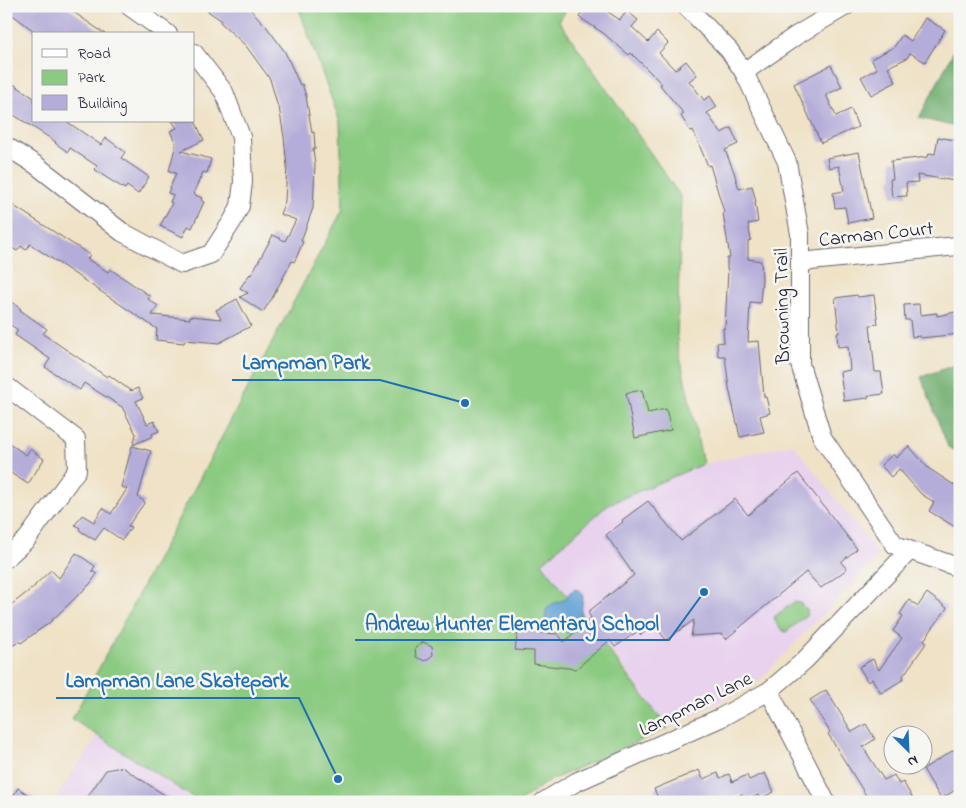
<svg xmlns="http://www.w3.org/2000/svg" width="966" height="808" font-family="'Indie Flower',sans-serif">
	<rect width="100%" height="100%" fill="#f6f6f2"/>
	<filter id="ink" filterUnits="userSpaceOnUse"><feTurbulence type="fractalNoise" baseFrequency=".02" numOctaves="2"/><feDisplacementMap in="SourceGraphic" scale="10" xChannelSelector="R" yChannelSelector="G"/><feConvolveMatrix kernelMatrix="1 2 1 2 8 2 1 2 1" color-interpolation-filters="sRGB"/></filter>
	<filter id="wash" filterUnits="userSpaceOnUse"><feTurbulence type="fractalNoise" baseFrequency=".0096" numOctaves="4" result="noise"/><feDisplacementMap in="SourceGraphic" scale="20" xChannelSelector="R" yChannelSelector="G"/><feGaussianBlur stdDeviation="1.12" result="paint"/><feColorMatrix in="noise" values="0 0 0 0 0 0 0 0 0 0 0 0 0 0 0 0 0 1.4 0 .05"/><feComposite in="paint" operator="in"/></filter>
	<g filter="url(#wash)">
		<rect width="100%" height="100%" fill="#efe2c6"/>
		<g fill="#e8d2ee">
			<polygon points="793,444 879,555 758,682 668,728 615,656 542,563 609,504 703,464"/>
			<polygon points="98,735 201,802 53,802"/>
		</g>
		<g fill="#8bca81" stroke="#56765e">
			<polygon points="302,6 569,6 559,21 681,197 677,343 703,464 609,504 542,563 668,728 547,782 519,802 200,802 72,719 343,209 340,122 299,9"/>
			<path d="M794 602 800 603 807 610V615L786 632C779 629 776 624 774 617Z"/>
		</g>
		<g fill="#70ae6f" stroke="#496855">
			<polygon points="960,39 960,128 919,118"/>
			<polygon points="960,363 960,453 948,447 921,377"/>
		</g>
		<polygon fill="#62a1d4" stroke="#426288" points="576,589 581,591 583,597 580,624 568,634 562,626 558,624 547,626 544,620 546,617 546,610 552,604 566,599 570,592"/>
		<g id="blocks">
			<g fill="#b5add9">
				<polygon points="6,6 65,6 105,34 38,34 6,10"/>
				<polygon points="200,6 247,6 266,26 285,52 300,85 302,84 306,96 312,133 314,132 315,149 313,149 315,165 313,208 301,241 303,242 297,256 294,262 292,261 272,298 263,312 240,297 248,293 240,288 250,274 251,275 273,235 285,241 296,220 280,214 285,201 287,166 284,137 279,107 278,107 270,79 246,46 220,22 221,20"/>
				<polygon points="586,6 599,6 620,20 627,11 638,20 632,27 648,42 657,32 668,43 659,53 675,70 686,61 697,75 689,81 704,100 710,96 717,107 707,113 721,133 731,128 738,144 725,150 734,172 739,189 752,186 756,202 755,202 758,222 748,224 751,240 748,241 748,259 761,261 762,279 760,303 750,302 748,342 759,341 764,397 766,397 770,413 760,416 764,432 740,437 729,388 725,356 718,356 717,343 724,342 723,328 725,328 728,269 727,269 727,258 730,258 723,213 724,212 710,165 708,166 693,130 690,131 681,116 684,114 660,85 662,84 631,53 629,55 603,33 579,17"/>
				<polygon points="925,18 945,30 925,62 910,53 907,58 888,67 896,82 871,95 861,77 877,69 871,59 894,47 902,35 911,41"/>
				<polygon points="831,65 842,87 826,95 836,116 851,109 858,127 821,143 794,84"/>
				<polygon points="6,79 34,98 34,121 66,121 101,145 106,138 125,152 121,158 149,177 138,194 127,186 125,189 107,178 94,169 97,166 70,148 68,152 55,143 56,142 6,110"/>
				<polygon points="172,121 195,121 204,140 181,151 211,159 207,173 203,172 193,194 202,198 201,200 204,202 192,228 188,226 183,237 160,226 172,203 170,202 173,195 168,193 176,173 169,171 176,144 170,131 177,128"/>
				<polygon points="938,137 960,141 960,151 955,181 917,175 918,182 906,183 907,196 892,197 890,179 893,179 891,161 928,157 929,153 935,154"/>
				<polygon points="859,152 872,218 848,223 845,207 835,208 833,193 844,191 839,166 829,168 827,158"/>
				<polygon points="6,201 90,255 87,259 108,272 110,269 150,296 148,299 158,306 152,315 190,319 190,316 221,319 216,310 237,299 251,326 219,343 185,340 184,343 156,340 157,329 30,244 26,250 21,246 17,251 6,244"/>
				<polygon points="857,295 858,297 874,295 878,324 870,325 875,372 881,372 884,394 868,396 868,398 844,401 840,372 850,370 848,346 838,347 837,333 839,333 835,298"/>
				<polygon points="6,298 21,309 20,310 47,329 43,334 107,377 109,375 131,391 138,388 143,398 136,401 147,424 154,421 159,431 152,434 153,436 133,445 136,434 122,407 84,383 80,390 45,367 50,359 15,335 18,330 6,322"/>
				<polygon points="919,304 920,315 937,313 937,316 960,311 960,334 920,338 920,336 912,337 910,320 905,320 904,305"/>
				<polygon points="642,390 648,413 666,409 671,430 635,438 626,393"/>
				<polygon points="6,441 26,455 30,449 44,459 28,484 6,470"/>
				<polygon points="132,446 151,451 138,497 145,502 128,526 131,527 130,529 122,540 104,528 95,540 79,530 80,528 75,525 82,515 94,522 103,508 111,514 127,489 121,487"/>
				<polygon points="909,446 928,468 960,489 960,530 929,511 934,502 921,494 899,469 891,477 881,465 893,454 896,458"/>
				<polygon points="798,473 857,549 841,562 847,569 821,588 806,572 726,639 722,634 691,636 694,620 666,640 654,624 641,635 638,631 615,647 610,640 576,669 534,664 534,651 515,650 519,624 533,622 532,632 558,634 564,642 591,618 588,612 634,575 606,535 623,522 622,520 648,501 681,541 735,499 748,515"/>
				<polygon points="76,553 95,566 92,571 97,574 90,584 49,623 21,643 20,641 6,650 6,609 35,586 35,585 51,570 59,578"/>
				<polygon points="927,593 947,608 924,640 927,642 903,676 904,679 881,693 872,679 868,682 859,667 873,659 879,670 902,638 893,631 903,616 900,614 909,600 918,606"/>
				<polygon points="423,642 432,646 433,655 425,661 416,657 415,648"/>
				<polygon points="826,690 852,732 866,724 875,739 863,747 884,780 894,775 899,784 903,782 915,802 870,802 828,734 830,732 810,700"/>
				<polygon points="960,746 960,787 941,799 923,769"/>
				<polygon points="122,767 175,802 84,802 106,770"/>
				<polygon points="699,770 703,779 718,773 720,778 729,774 732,782 747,775 749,780 765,773 774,792 759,799 758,795 744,801 742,794 724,802 660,802 654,789"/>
				<polygon points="18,788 39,802 9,802"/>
			</g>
		</g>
	</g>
	<g filter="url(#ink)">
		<use href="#blocks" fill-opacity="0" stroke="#6a656c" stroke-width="1"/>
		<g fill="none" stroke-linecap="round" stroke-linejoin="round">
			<g stroke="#6a656c" stroke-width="20">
				<g id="street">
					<polyline points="129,6 168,34"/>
					<polyline points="686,6 729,50 744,72 787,162 800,234 800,364 822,437 895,545 960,568"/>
					<polyline points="744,72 797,35 846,6"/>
					<polyline points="6,146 36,165 122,232 182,264 211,254 233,220 240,206 243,182 241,137 224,92 194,53"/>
					<polyline points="801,262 957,246"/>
					<polyline points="6,386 76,439 77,470 27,539 6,558"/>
					<polyline points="769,691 826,802"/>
					<polyline points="543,802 576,782 720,718 769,691 804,661 909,551"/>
				</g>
			</g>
			<use href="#street" stroke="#fff" stroke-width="18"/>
		</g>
	</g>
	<g text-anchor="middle" stroke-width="5" stroke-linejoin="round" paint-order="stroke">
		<g font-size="20" fill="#22223b" stroke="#f6f6f2">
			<text transform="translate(876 233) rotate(-6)" y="7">Carman Court</text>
			<text transform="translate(781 306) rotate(-91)" y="7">Browning Trail</text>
			<text transform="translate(695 703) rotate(-26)" y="7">Lampman Lane</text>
		</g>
	</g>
	<path fill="none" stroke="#1f6fb2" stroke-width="2" d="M465 403L380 380H232M704 592L669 640H355M338 779L299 698H56"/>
	<g fill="#1f6fb2" stroke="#f6f6f2" stroke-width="2">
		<circle cx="465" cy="403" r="5"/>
		<circle cx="704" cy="592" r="5"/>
		<circle cx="338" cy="779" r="5"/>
	</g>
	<g font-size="21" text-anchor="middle" font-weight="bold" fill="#1f6fb2" stroke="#f6f6f2" stroke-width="5" stroke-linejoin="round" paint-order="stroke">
		<text x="306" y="369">Lampman Park</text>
		<text x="512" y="630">Andrew Hunter Elementary School</text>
		<text x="177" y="687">Lampman Lane Skatepark</text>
	</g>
	<rect width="966" height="808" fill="none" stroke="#f6f6f2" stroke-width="25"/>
	<rect x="32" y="32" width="162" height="90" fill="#f6f6f2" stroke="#a1a1a9"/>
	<rect x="42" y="49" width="25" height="8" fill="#ffffff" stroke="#a1a1a9"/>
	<text x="78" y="58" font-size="15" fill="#22223b">Road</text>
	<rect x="42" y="70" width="25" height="15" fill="#8bca81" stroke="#a1a1a9"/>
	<text x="78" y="82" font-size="15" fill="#22223b">Park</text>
	<rect x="42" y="95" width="25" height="15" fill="#b5add9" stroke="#a1a1a9"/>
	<text x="78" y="108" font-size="15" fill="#22223b">Building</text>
	<g transform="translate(908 750) rotate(156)"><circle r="24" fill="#f6f6f2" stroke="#a1a1a9"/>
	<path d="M0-4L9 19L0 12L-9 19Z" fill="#1f6fb2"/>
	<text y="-8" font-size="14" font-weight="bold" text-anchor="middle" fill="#22223b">N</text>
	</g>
</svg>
